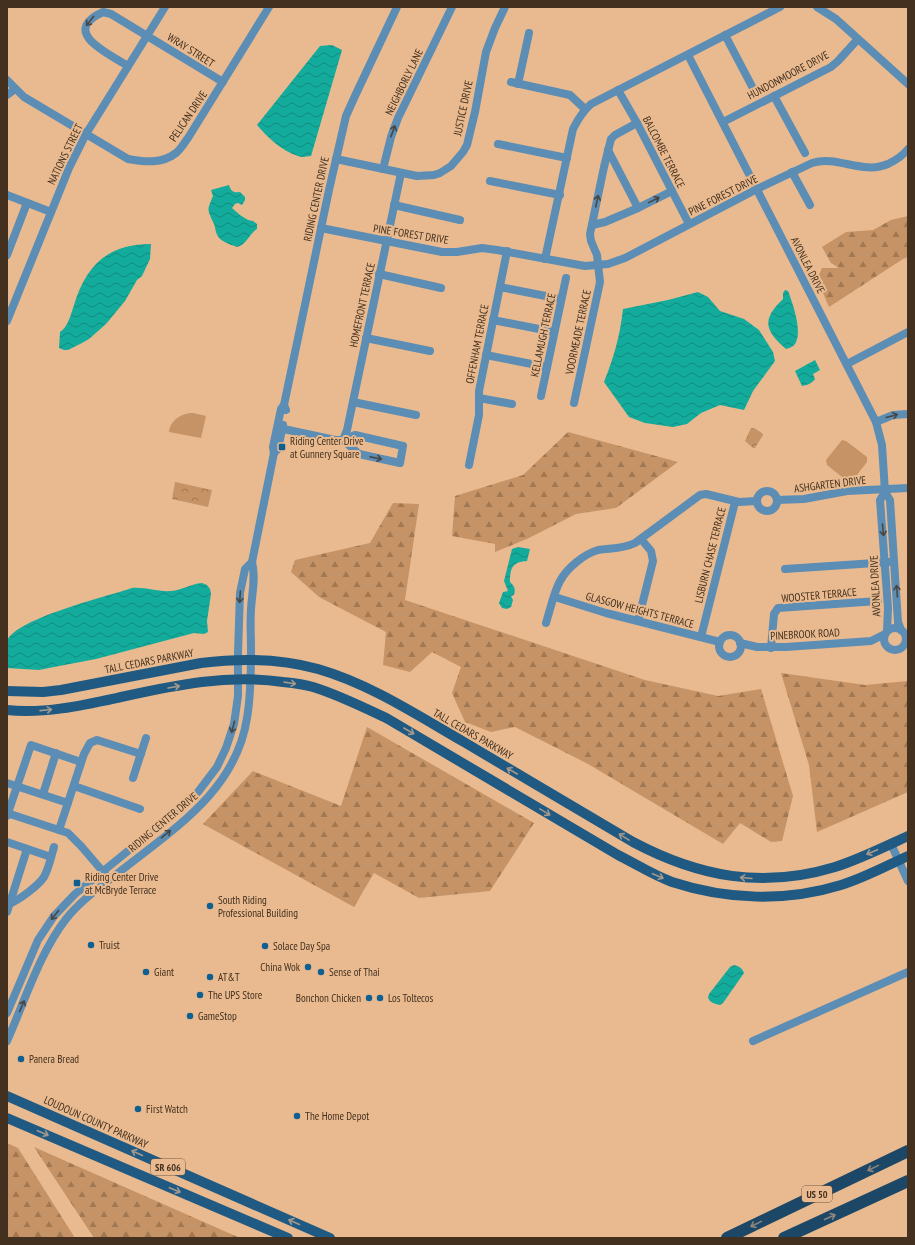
<svg xmlns="http://www.w3.org/2000/svg" width="915" height="1245" font-family="'PT Sans Narrow',sans-serif">
	<defs>
		<pattern id="forest-firs" width="22" height="20" patternUnits="userSpaceOnUse"><rect width="22" height="20" fill="#c59365"/><path d="M5 1l3.5 6h-7zM16 11l3.5 6h-7z" fill="#a27853"/></pattern>
		<pattern id="park-crowns" width="20" height="18" patternUnits="userSpaceOnUse"><rect width="20" height="18" fill="#c59365"/><path d="M2 6a3 3 0 1 1 6 0M12 15a3 3 0 1 1 6 0" fill="none" stroke="#a27853"/></pattern>
		<pattern id="water-waves" width="16" height="10" patternUnits="userSpaceOnUse"><rect width="16" height="10" fill="#13ab9c"/><path d="M0 5q4-4 8 0t8 0" fill="none" stroke="#138c7f"/></pattern>
	</defs>
	<rect width="100%" height="100%" fill="#e9ba8f"/>
	<g fill="url(#forest-firs)">
		<polygon points="908,216 908,257 903,259 829,307 817,279 822,268 839,268 831,263 822,247 846,232 873,230 891,220"/>
		<polygon points="568,432 678,462 616,508 576,514 529,538 495,552 495,544 452,536 455,496 523,475"/>
		<polygon points="393,503 419,504 405,600 645,680 718,696 761,689 793,796 782,841 771,842 740,823 723,844 588,764 515,727 491,732 465,722 452,693 461,667 432,652 410,672 383,665 386,632 319,597 291,572 295,560 370,543"/>
		<polygon points="781,673 865,685 908,681 908,792 817,832 809,765"/>
		<polygon points="367,727 534,823 490,891 419,898 374,873 354,907 203,824 253,771 341,806"/>
		<polygon points="7,1143 18,1148 75,1238 7,1238"/>
		<polygon points="34,1147 240,1238 94,1238"/>
	</g>
	<g fill="url(#park-crowns)">
		<polygon points="751,428 754,428 762,433 763,435 755,448 753,448 745,441"/>
		<polygon points="175,482 212,490 208,507 172,499"/>
	</g>
	<g fill="#c59365">
		<path d="M193 413 206 416 201 438 169 432C170 420 182 413 193 413Z"/>
		<polygon points="842,440 846,441 867,457 867,462 853,480 847,481 827,465 826,460"/>
	</g>
	<g fill="url(#water-waves)">
		<path d="M332 45 342 50 311 156C307 156 302 158 298 156 282 151 267 137 257 125L320 46Z"/>
		<path d="M229 185C231 191 233 193 240 192L245 197V200L242 205 238 203 235 204 232 208 240 215 248 220 253 221 257 224V229C249 234 247 244 237 247 229 244 218 241 216 232 215 229 215 225 213 222 207 208 207 211 213 196L211 190Z"/>
		<path d="M151 244 150 259 142 276 137 280 125 301 106 324 89 339 82 343 68 350H64L59 348 60 332C68 327 71 314 74 305 86 265 108 244 151 244Z"/>
		<path d="M785 290 788 291C793 304 803 333 795 344 793 347 789 348 786 349 764 330 762 319 783 299V293Z"/>
		<path d="M698 292 708 297 720 311 744 319 759 330 773 352 775 361 753 391 744 410 720 405 701 413 687 424 673 427 645 423 629 417 604 382C614 357 620 336 623 309L668 300Z"/>
		<path d="M815 360 820 370 813 374 815 379C812 383 808 385 802 386L795 371Z"/>
		<path d="M518 547 530 549 527 561C513 562 510 567 510 582 514 586 516 588 514 595L511 596 513 600 511 607 507 609 502 608 499 603 503 592 508 591 504 581 512 549Z"/>
		<path d="M202 583 207 585 210 589 211 594 207 621 208 632 204 634 194 633 96 659 54 667 39 670 7 668C7 661 5 646 7 641 16 618 109 596 132 588 146 587 158 592 171 591 182 590 191 584 202 583Z"/>
		<path d="M734 965C739 966 742 968 744 973L723 1003 720 1005C714 1004 709 1002 708 997L709 994 730 967Z"/>
	</g>
	<g fill="none" stroke-linecap="round" stroke-linejoin="round">
		<g stroke="#5c8db4" stroke-width="8">
			<polyline points="817,7 836,19 908,84"/>
			<polyline points="725,35 756,94"/>
			<polyline points="688,55 876,422 882,445 885,492 890,500 898,622 901,630"/>
			<path d="M128 66C109 54 59 32 103 12L111 14 223 82"/>
			<path d="M7 80 24 97 128 159C144 162 162 164 176 153 181 149 184 143 188 138L269 7"/>
			<polyline points="511,82 570,95 585,109"/>
			<polyline points="518,84 529,33"/>
			<polyline points="618,90 637,123 689,224"/>
			<polyline points="7,95 15,89"/>
			<polyline points="774,96 805,153"/>
			<polyline points="723,122 831,67 838,61 858,39"/>
			<polyline points="498,144 567,158"/>
			<polyline points="608,150 638,208"/>
			<polyline points="336,159 417,176 434,175 440,173 451,166 463,152 467,145 475,112 486,52 495,28 505,7"/>
			<polyline points="383,169 391,137 398,118 452,7"/>
			<polyline points="792,172 810,205"/>
			<polyline points="490,181 560,195"/>
			<polyline points="7,195 51,212"/>
			<polyline points="394,205 460,220"/>
			<polyline points="592,225 605,222 638,208 672,191"/>
			<path d="M321 228 442 252H457L482 248 497 250 585 266 608 264 625 258 757 189 812 163C838 155 862 175 888 164 896 160 903 156 908 149"/>
			<polyline points="7,255 27,203"/>
			<path d="M545 259 573 129C578 119 583 111 591 104L780 7"/>
			<polyline points="379,274 441,288"/>
			<polyline points="500,287 561,299"/>
			<polyline points="493,320 554,332"/>
			<polyline points="7,321 69,168 86,134 165,7"/>
			<polyline points="366,338 430,351"/>
			<polyline points="486,355 547,367"/>
			<polyline points="847,364 908,332"/>
			<polyline points="541,396 566,278"/>
			<polyline points="479,398 512,404"/>
			<polyline points="353,402 416,415"/>
			<polyline points="574,403 600,282 597,255 591,241 590,234 604,167 611,139 615,135 637,123"/>
			<polyline points="286,410 284,405 329,190 346,116 355,96 397,7"/>
			<polyline points="876,422 893,415 908,414"/>
			<polyline points="279,428 335,440 343,440 355,435 403,446 400,463 359,454 343,440"/>
			<polyline points="343,440 347,430 401,173"/>
			<polyline points="274,453 278,449 283,425"/>
			<polyline points="469,465 479,415 479,391 507,251"/>
			<circle cx="767" cy="501" r="10"/>
			<polyline points="885,492 880,500 888,608 887,631"/>
			<polyline points="777,500 804,499 847,491 908,488"/>
			<polyline points="785,569 890,562"/>
			<polyline points="555,597 606,613 720,642"/>
			<polyline points="638,621 653,561 651,551 641,539"/>
			<path d="M546 623C550 610 554 592 560 581 567 568 584 554 598 550 611 548 623 549 635 543L700 495 706 494 739 502 757 501"/>
			<circle cx="895" cy="639" r="11"/>
			<circle cx="730" cy="646" r="11"/>
			<polyline points="701,637 735,502"/>
			<polyline points="740,643 757,647 786,647 871,641 885,634"/>
			<polyline points="771,648 774,614 778,608 878,601"/>
			<polyline points="133,778 146,738"/>
			<polyline points="7,783 68,803"/>
			<polyline points="74,786 140,809"/>
			<polyline points="43,794 56,753"/>
			<polyline points="7,813 68,833 81,846 105,874"/>
			<polyline points="7,816 31,745 81,762"/>
			<polyline points="59,830 84,754 90,743 97,740 141,754"/>
			<polyline points="7,842 51,857"/>
			<polyline points="891,844 908,881"/>
			<path d="M7 903 9 904C19 900 38 886 44 877 49 868 51 857 54 847"/>
			<polyline points="7,912 27,849"/>
			<polyline points="7,1013 38,940 54,916 75,894 187,803 198,792 217,767 226,748 234,724 238,696 238,653 240,593 245,569 252,562"/>
			<path d="M7 1041C24 1003 40 952 66 919 81 900 103 885 122 870 175 828 236 790 247 718 251 695 251 672 251 649 251 635 250 622 251 609 252 593 256 577 252 562L274 453 273 447 274 442 281 409 284 405"/>
			<polyline points="753,1041 908,972"/>
		</g>
		<g stroke="#205a83" stroke-width="10">
			<path d="M7 691 43 692 61 690 201 663C240 658 279 658 318 669 370 684 417 715 464 742 520 775 577 809 633 842 699 877 763 889 835 867 860 859 884 847 908 836"/>
			<path d="M7 710C45 714 84 705 121 697 176 685 227 674 283 682 293 683 303 684 313 687 339 695 363 707 388 719L618 855C636 864 653 875 672 882 727 900 786 902 841 885 864 878 886 866 908 856"/>
			<polyline points="7,1096 330,1238"/>
			<polyline points="7,1118 288,1238"/>
		</g>
		<g stroke="#1d4766" stroke-width="12">
			<polyline points="727,1238 908,1151"/>
			<polyline points="784,1238 908,1181"/>
		</g>
	</g>
	<defs><path id="oneway-shaft" d="M-6 0H5M1.5-3L5.5 0L1.5 3" fill="none" stroke-width="1.6" stroke-linecap="round" stroke-linejoin="round"/></defs>
	<g stroke="#494744">
		<use href="#oneway-shaft" transform="translate(90 21) rotate(128)"/>
		<use href="#oneway-shaft" transform="translate(393 131) rotate(-70)"/>
		<use href="#oneway-shaft" transform="translate(654 200) rotate(-26)"/>
		<use href="#oneway-shaft" transform="translate(597 201) rotate(-78)"/>
		<use href="#oneway-shaft" transform="translate(892 416) rotate(-15)"/>
		<use href="#oneway-shaft" transform="translate(376 458) rotate(11)"/>
		<use href="#oneway-shaft" transform="translate(883 530) rotate(85)"/>
		<use href="#oneway-shaft" transform="translate(897 591) rotate(-94)"/>
		<use href="#oneway-shaft" transform="translate(240 597) rotate(94)"/>
		<use href="#oneway-shaft" transform="translate(233 727) rotate(105)"/>
		<use href="#oneway-shaft" transform="translate(166 834) rotate(-39)"/>
		<use href="#oneway-shaft" transform="translate(55 915) rotate(129)"/>
		<use href="#oneway-shaft" transform="translate(22 1006) rotate(-67)"/>
	</g>
	<g stroke="#a3988b">
		<use href="#oneway-shaft" transform="translate(290 683) rotate(8)"/>
		<use href="#oneway-shaft" transform="translate(174 687) rotate(-10)"/>
		<use href="#oneway-shaft" transform="translate(46 710) rotate(-6)"/>
		<use href="#oneway-shaft" transform="translate(409 731) rotate(30)"/>
		<use href="#oneway-shaft" transform="translate(512 771) rotate(-150)"/>
		<use href="#oneway-shaft" transform="translate(545 812) rotate(31)"/>
		<use href="#oneway-shaft" transform="translate(624 837) rotate(-149)"/>
		<use href="#oneway-shaft" transform="translate(872 852) rotate(157)"/>
		<use href="#oneway-shaft" transform="translate(658 876) rotate(23)"/>
		<use href="#oneway-shaft" transform="translate(746 878) rotate(-175)"/>
		<use href="#oneway-shaft" transform="translate(43 1133) rotate(23)"/>
		<use href="#oneway-shaft" transform="translate(137 1153) rotate(-156)"/>
		<use href="#oneway-shaft" transform="translate(175 1190) rotate(23)"/>
		<use href="#oneway-shaft" transform="translate(294 1222) rotate(-156)"/>
	</g>
	<g stroke="#8d867d">
		<use href="#oneway-shaft" transform="translate(873 1168) rotate(154)"/>
		<use href="#oneway-shaft" transform="translate(830 1217) rotate(-24)"/>
		<use href="#oneway-shaft" transform="translate(756 1224) rotate(154)"/>
	</g>
	<g fill="#0f5f92" stroke="#e9ba8f" stroke-width="1.5">
		<rect x="278" y="443" width="8" height="8" rx="2"/>
		<rect x="73" y="879" width="8" height="8" rx="2"/>
		<circle cx="210" cy="906" r="4"/>
		<circle cx="91" cy="945" r="4"/>
		<circle cx="265" cy="946" r="4"/>
		<circle cx="308" cy="967" r="4"/>
		<circle cx="146" cy="972" r="4"/>
		<circle cx="321" cy="972" r="4"/>
		<circle cx="210" cy="977" r="4"/>
		<circle cx="200" cy="995" r="4"/>
		<circle cx="369" cy="998" r="4"/>
		<circle cx="380" cy="998" r="4"/>
		<circle cx="190" cy="1016" r="4"/>
		<circle cx="21" cy="1059" r="4"/>
		<circle cx="138" cy="1109" r="4"/>
		<circle cx="297" cy="1116" r="4"/>
	</g>
	<g text-anchor="middle" stroke-width="4" stroke-linejoin="round" paint-order="stroke">
		<g fill="#e9ba8f" stroke="#755941" stroke-width="1">
			<rect x="151" y="1159" width="34" height="16" rx="3"/>
			<rect x="802" y="1186" width="30" height="16" rx="3"/>
		</g>
		<g font-size="10" font-weight="bold" fill="#43301f">
			<text x="168" y="1171">SR 606</text>
			<text x="817" y="1198">US 50</text>
		</g>
		<g font-size="11" fill="#43301f" stroke="#e9ba8f">
			<text transform="translate(191 50) rotate(32)" y="4">WRAY STREET</text>
			<text transform="translate(788 75) rotate(-28)" y="4">HUNDONMOORE DRIVE</text>
			<text transform="translate(404 82) rotate(-64)" y="4">NEIGHBORLY LANE</text>
			<text transform="translate(463 108) rotate(-78)" y="4">JUSTICE DRIVE</text>
			<text transform="translate(188 116) rotate(-56)" y="4">PELICAN DRIVE</text>
			<text transform="translate(664 152) rotate(63)" y="4">BALCOMBE TERRACE</text>
			<text transform="translate(65 154) rotate(-64)" y="4">NATIONS STREET</text>
			<text transform="translate(723 195) rotate(-27)" y="4">PINE FOREST DRIVE</text>
			<text transform="translate(316 199) rotate(-78)" y="4">RIDING CENTER DRIVE</text>
			<text transform="translate(411 234) rotate(9)" y="4">PINE FOREST DRIVE</text>
			<text transform="translate(808 265) rotate(63)" y="4">AVONLEA DRIVE</text>
			<text transform="translate(362 305) rotate(-78)" y="4">HOMEFRONT TERRACE</text>
			<text transform="translate(578 332) rotate(-78)" y="4">VOORMEADE TERRACE</text>
			<text transform="translate(543 335) rotate(-78)" y="4">KELLAMUGH TERRACE</text>
			<text transform="translate(477 344) rotate(-79)" y="4">OFFENHAM TERRACE</text>
			<text transform="translate(830 484) rotate(-7)" y="4">ASHGARTEN DRIVE</text>
			<text transform="translate(710 555) rotate(-76)" y="4">LISBURN CHASE TERRACE</text>
			<text transform="translate(875 586) rotate(-93)" y="4">AVONLEA DRIVE</text>
			<text transform="translate(819 595) rotate(-5)" y="4">WOOSTER TERRACE</text>
			<text transform="translate(640 610) rotate(15)" y="4">GLASGOW HEIGHTS TERRACE</text>
			<text transform="translate(805 634) rotate(-3)" y="4">PINEBROOK ROAD</text>
			<text transform="translate(149 661) rotate(-11)" y="4">TALL CEDARS PARKWAY</text>
			<text transform="translate(473 734) rotate(30)" y="4">TALL CEDARS PARKWAY</text>
			<text transform="translate(163 822) rotate(-40)" y="4">RIDING CENTER DRIVE</text>
			<text transform="translate(96 1122) rotate(24)" y="4">LOUDOUN COUNTY PARKWAY</text>
		</g>
		<g font-size="11" fill="#43301f" stroke="#e9ba8f" text-anchor="start">
			<text x="290" y="445">Riding Center Drive<tspan x="290" dy="13">at Gunnery Square</tspan></text>
			<text x="85" y="881">Riding Center Drive<tspan x="85" dy="13">at McBryde Terrace</tspan></text>
			<text x="218" y="904">South Riding<tspan x="218" dy="13">Professional Building</tspan></text>
			<text x="99" y="949">Truist</text>
			<text x="273" y="950">Solace Day Spa</text>
			<text x="300" y="971" text-anchor="end">China Wok</text>
			<text x="154" y="976">Giant</text>
			<text x="329" y="976">Sense of Thai</text>
			<text x="218" y="981">AT&amp;T</text>
			<text x="208" y="999">The UPS Store</text>
			<text x="361" y="1002" text-anchor="end">Bonchon Chicken</text>
			<text x="388" y="1002">Los Toltecos</text>
			<text x="198" y="1020">GameStop</text>
			<text x="29" y="1063">Panera Bread</text>
			<text x="146" y="1113">First Watch</text>
			<text x="305" y="1120">The Home Depot</text>
		</g>
	</g>
	<rect width="915" height="1245" fill="none" stroke="#43301f" stroke-width="16"/>
</svg>
